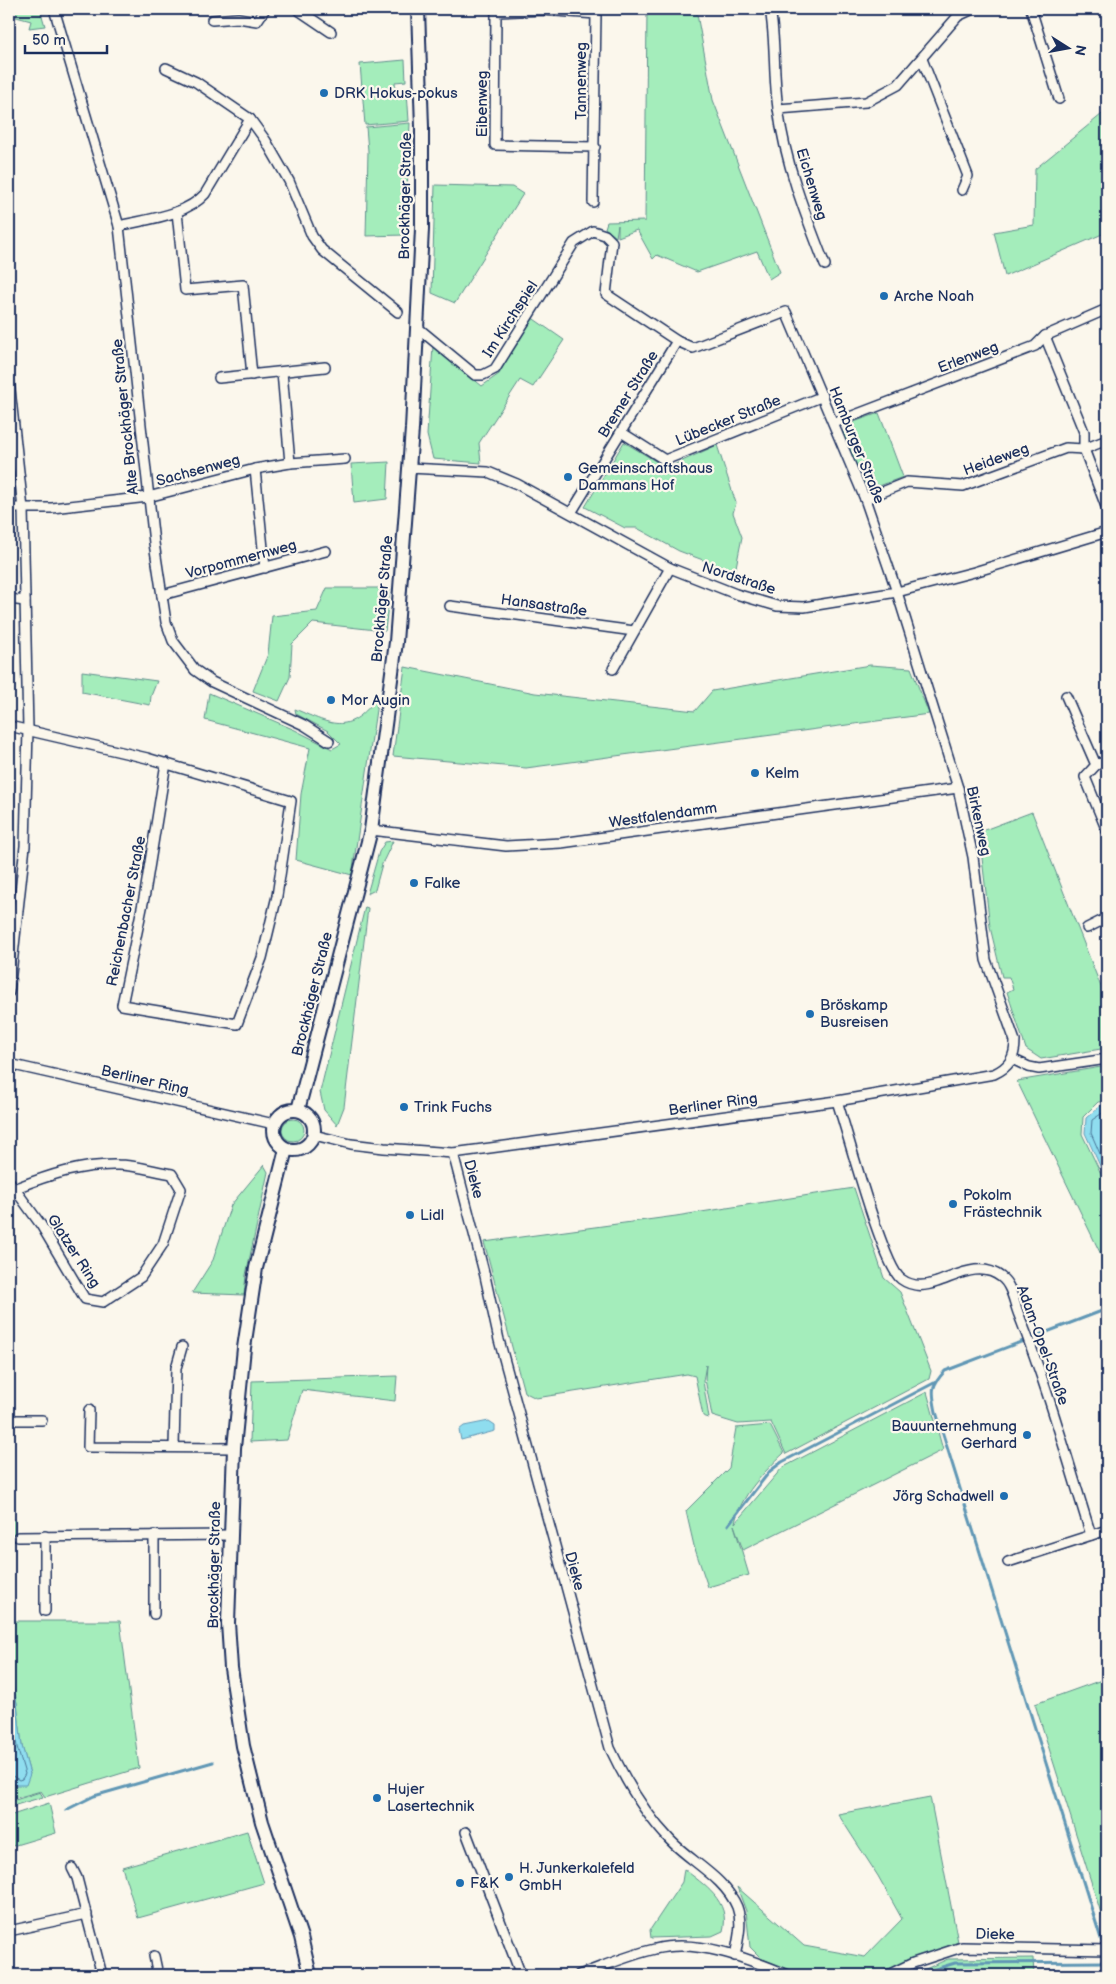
<svg xmlns="http://www.w3.org/2000/svg" width="1116" height="1984" font-family="'Balsamiq Sans',sans-serif">
	<rect width="100%" height="100%" fill="#fbf7ec"/>
	<filter id="ink" filterUnits="userSpaceOnUse"><feTurbulence type="fractalNoise" baseFrequency=".02" numOctaves="2"/><feDisplacementMap in="SourceGraphic" scale="10" xChannelSelector="R" yChannelSelector="G"/><feConvolveMatrix kernelMatrix="1 2 1 2 8 2 1 2 1" color-interpolation-filters="sRGB"/></filter>
	<g filter="url(#ink)">
		<g fill="#a4edbb" stroke="#608e8c">
			<polygon points="9,9 40,9 45,26 29,28 31,21 9,15"/>
			<polygon points="647,9 696,9 713,100 780,272 769,279 757,251 697,272 657,255 653,259 637,230 618,237 618,225 616,237 605,228 607,222 645,221"/>
			<polygon points="405,60 406,81 395,82 396,91 407,91 409,121 365,125 360,64"/>
			<polygon points="1107,110 1107,232 1005,276 994,232 1034,225 1035,169"/>
			<polygon points="410,123 405,235 366,236 368,151 366,127"/>
			<polygon points="435,185 512,187 523,194 455,303 432,293"/>
			<polygon points="531,317 564,340 533,387 520,380 479,443 481,463 433,459 427,435 433,346 482,386 499,374"/>
			<polygon points="879,413 903,477 871,489 862,485 843,435 845,425"/>
			<polygon points="624,442 667,468 717,445 736,503 733,513 742,537 735,572 679,551 637,528 625,528 585,507"/>
			<polygon points="389,462 387,499 354,503 351,464"/>
			<polygon points="327,588 390,588 385,631 313,623 292,644 290,677 279,701 253,691 268,654 272,616 317,611"/>
			<polygon points="870,665 911,668 929,714 526,768 393,756 405,667 535,693 695,711 712,691"/>
			<polygon points="82,671 157,681 151,696 150,705 82,692"/>
			<path d="M209 693 295 730 332 749 341 744 328 731 296 714 295 709C334 726 350 735 378 696L352 875 296 860 301 794 310 748 205 720Z"/>
			<polygon points="1032,812 1107,1002 1107,1048 1041,1059 1026,1049 1007,992 1013,989 1009,977 1002,977 990,927 979,832"/>
			<polygon points="393,841 382,864 375,890 367,894 379,852 385,842"/>
			<polygon points="365,907 368,908 344,1107 337,1125 324,1110 320,1092"/>
			<polygon points="1107,1066 1107,1101 1098,1102 1083,1117 1082,1134 1107,1186 1107,1267 1017,1081"/>
			<circle cx="293" cy="1130" r="11"/>
			<polygon points="264,1165 268,1172 246,1275 244,1295 192,1293 213,1260 231,1205"/>
			<polygon points="854,1188 884,1278 900,1292 931,1371 929,1379 786,1454 771,1422 738,1424 712,1416 705,1379 706,1365 703,1381 709,1418 703,1416 695,1376 687,1374 536,1398 524,1392 484,1242 676,1216"/>
			<polygon points="397,1376 395,1401 302,1390 287,1440 250,1442 252,1381"/>
			<path d="M927 1392 943 1450 743 1550 734 1525 749 1575 708 1587 694 1546 686 1511 729 1468 736 1428 770 1425 784 1453C764 1472 740 1496 735 1523L782 1468Z"/>
			<rect x="9" y="1520" width="6" height="21"/>
			<polygon points="9,1621 120,1621 139,1768 45,1797 41,1791 9,1800 9,1776 15,1785 30,1774 22,1746 17,1703 10,1677"/>
			<polygon points="1107,1678 1107,1932 1035,1704"/>
			<polygon points="40,1792 43,1797 9,1807 9,1802"/>
			<polygon points="930,1797 958,1942 889,1970 882,1975 802,1975 762,1959 750,1947 746,1911 737,1887 804,1946 865,1957 902,1919 878,1876 838,1814"/>
			<polygon points="49,1803 56,1833 9,1847 9,1816"/>
			<polygon points="247,1831 264,1883 138,1918 122,1867"/>
			<path d="M684 1869C704 1885 731 1901 723 1931L712 1936 651 1938 650 1930 682 1882Z"/>
			<polygon points="1033,1958 1034,1975 912,1975 948,1959"/>
		</g>
		<g fill="#8fddef" stroke="#6197b5">
			<polygon points="1107,1104 1107,1181 1085,1133 1086,1118 1100,1106"/>
			<polygon points="489,1421 495,1425 495,1431 461,1440 459,1430 464,1426"/>
			<polygon points="9,1668 17,1703 22,1746 30,1774 26,1785 15,1785 9,1776"/>
		</g>
		<g fill="none" stroke-linecap="round" stroke-linejoin="round">
			<g stroke="#497598" stroke-width="1">
				<polyline points="1107,1110 1092,1120 1091,1133 1107,1170"/>
				<polyline points="9,1692 17,1747 25,1774 22,1779 19,1780 9,1774"/>
			</g>
			<g stroke="#6197b5" stroke-width="3">
				<polyline points="728,1525 770,1471 782,1462 934,1383"/>
				<polyline points="66,1810 94,1796 213,1762"/>
				<path d="M1102 1942 936 1412C932 1391 930 1387 945 1371L1107 1309"/>
				<polyline points="916,1975 955,1963 1107,1962"/>
			</g>
			<g stroke="#1b2f5e" stroke-width="12">
				<g id="street">
					<polyline points="54,9 119,226 154,543 166,622 173,641 195,670 212,682 304,725 329,741"/>
					<polyline points="297,9 331,32"/>
					<path d="M770 9C776 41 773 75 778 108 785 163 805 214 825 265"/>
					<polyline points="1031,9 1059,99"/>
					<polyline points="212,20 238,18 257,21 265,9"/>
					<polyline points="922,59 968,176 962,190"/>
					<polyline points="166,68 196,82 250,119 266,141 289,181 312,236 322,250 398,312"/>
					<polyline points="778,109 866,102 898,85 958,16 973,9"/>
					<polyline points="593,202 596,14 543,10 496,12 495,145 595,147"/>
					<polyline points="177,212 185,290 243,285 252,375"/>
					<path d="M119 226C147 219 185 216 205 194L250 119"/>
					<polyline points="1045,336 1084,432 1084,449 1107,509"/>
					<polyline points="282,372 290,463"/>
					<polyline points="219,378 325,367"/>
					<polyline points="9,380 23,509 28,729 25,846 9,992"/>
					<polyline points="834,423 1035,346 1045,336 1107,309"/>
					<polyline points="621,432 665,460 823,396"/>
					<polyline points="409,468 488,472 517,484 670,568 736,594 777,606 804,607 897,592 974,572 1107,532"/>
					<polyline points="255,469 265,568"/>
					<polyline points="865,499 907,482 963,486 1066,448 1084,449 1107,440"/>
					<polyline points="9,508 52,508 148,497 255,469 290,463 345,459"/>
					<polyline points="571,513 677,341"/>
					<polyline points="162,595 326,551"/>
					<polyline points="9,599 25,601"/>
					<polyline points="450,606 634,631"/>
					<polyline points="613,669 670,568"/>
					<polyline points="1066,696 1096,765"/>
					<polyline points="9,726 147,758 291,801 277,896 262,958 237,1024 122,1005 145,893 166,763"/>
					<polyline points="1107,761 1096,765 1085,777 1107,831"/>
					<polyline points="371,830 506,846 561,843 958,788"/>
					<polyline points="1087,928 1107,918"/>
					<polyline points="1012,1059 1029,1067 1039,1069 1107,1059"/>
					<polyline points="9,1064 274,1124"/>
					<path d="M837 1101C847 1131 883 1266 901 1279 912 1287 924 1287 937 1282 958 1275 981 1261 1001 1277 1012 1285 1014 1303 1019 1315 1047 1386 1068 1461 1091 1535"/>
					<path d="M314 1135 351 1144 384 1148 453 1153 837 1101 994 1074C1009 1067 1015 1058 1015 1041L986 960 973 857 958 788 897 592 865 499 786 312 693 348 677 341 606 294 612 242 605 235 593 231 574 243 495 369 483 375H475L418 328"/>
					<path d="M453 1153 485 1276 499 1340 610 1748C626 1782 644 1813 670 1840 691 1862 725 1878 737 1907 743 1923 738 1940 735 1956"/>
					<path d="M9 1181 41 1225 85 1299 103 1302 141 1277 163 1244 181 1189 172 1174C154 1171 135 1165 118 1165 82 1164 49 1175 16 1188"/>
					<polyline points="89,1410 88,1447 234,1448"/>
					<polyline points="9,1420 42,1420"/>
					<polyline points="174,1447 176,1368 182,1347"/>
					<polyline points="18,1537 230,1535"/>
					<polyline points="1008,1562 1107,1530"/>
					<polyline points="45,1611 45,1536"/>
					<polyline points="154,1614 154,1535"/>
					<polyline points="466,1832 521,1975"/>
					<polyline points="72,1868 77,1878 102,1975"/>
					<polyline points="9,1931 87,1914"/>
					<polyline points="154,1956 158,1975"/>
					<path d="M579 1975C604 1966 629 1955 655 1949 698 1938 749 1959 788 1975"/>
					<polyline points="888,1975 913,1963 962,1947 1107,1950"/>
				</g>
			</g>
			<g stroke="#1b2f5e" stroke-width="16">
				<g id="secondary">
					<circle cx="294" cy="1130" r="20"/>
					<polyline points="298,1110 371,830 396,642 412,429 422,229 422,127 418,9"/>
					<polyline points="286,1149 256,1268 244,1348 234,1448 228,1623 231,1668 243,1746 262,1822 301,1937 310,1975"/>
				</g>
			</g>
			<use href="#street" stroke="#fbf7ec" stroke-width="9"/>
			<use href="#secondary" stroke="#fbf7ec" stroke-width="12"/>
		</g>
	</g>
	<g fill="#1f6fb2" stroke="#fbf7ec" stroke-width="2">
		<circle cx="324" cy="93" r="5"/>
		<circle cx="884" cy="296" r="5"/>
		<circle cx="568" cy="477" r="5"/>
		<circle cx="331" cy="700" r="5"/>
		<circle cx="755" cy="773" r="5"/>
		<circle cx="414" cy="883" r="5"/>
		<circle cx="810" cy="1014" r="5"/>
		<circle cx="404" cy="1107" r="5"/>
		<circle cx="953" cy="1204" r="5"/>
		<circle cx="410" cy="1215" r="5"/>
		<circle cx="1027" cy="1435" r="5"/>
		<circle cx="1004" cy="1496" r="5"/>
		<circle cx="377" cy="1798" r="5"/>
		<circle cx="509" cy="1877" r="5"/>
		<circle cx="460" cy="1883" r="5"/>
	</g>
	<g text-anchor="middle" stroke-width="4.5" stroke-linejoin="round" paint-order="stroke">
		<g font-size="15" fill="#1b2f5e" stroke="#fbf7ec">
			<text transform="translate(581 81) rotate(-90)" y="5">Tannenweg</text>
			<text transform="translate(482 104) rotate(-90)" y="5">Eibenweg</text>
			<text transform="translate(812 184) rotate(73)" y="5">Eichenweg</text>
			<text transform="translate(405 196) rotate(-89)" y="5">Brockhäger Straße</text>
			<text transform="translate(510 319) rotate(-57)" y="5">Im Kirchspiel</text>
			<text transform="translate(968 357) rotate(-21)" y="5">Erlenweg</text>
			<text transform="translate(628 394) rotate(-58)" y="5">Bremer Straße</text>
			<text transform="translate(125 417) rotate(-96)" y="5">Alte Brockhäger Straße</text>
			<text transform="translate(728 420) rotate(-22)" y="5">Lübecker Straße</text>
			<text transform="translate(857 445) rotate(68)" y="5">Hamburger Straße</text>
			<text transform="translate(996 459) rotate(-20)" y="5">Heideweg</text>
			<text transform="translate(198 470) rotate(-15)" y="5">Sachsenweg</text>
			<text transform="translate(241 559) rotate(-15)" y="5">Vorpommernweg</text>
			<text transform="translate(739 578) rotate(18)" y="5">Nordstraße</text>
			<text transform="translate(382 599) rotate(-85)" y="5">Brockhäger Straße</text>
			<text transform="translate(544 605) rotate(8)" y="5">Hansastraße</text>
			<text transform="translate(663 815) rotate(-8)" y="5">Westfalendamm</text>
			<text transform="translate(979 821) rotate(78)" y="5">Birkenweg</text>
			<text transform="translate(126 911) rotate(-79)" y="5">Reichenbacher Straße</text>
			<text transform="translate(312 994) rotate(-76)" y="5">Brockhäger Straße</text>
			<text transform="translate(145 1080) rotate(13)" y="5">Berliner Ring</text>
			<text transform="translate(713 1104) rotate(-8)" y="5">Berliner Ring</text>
			<text transform="translate(474 1179) rotate(75)" y="5">Dieke</text>
			<text transform="translate(74 1251) rotate(57)" y="5">Glatzer Ring</text>
			<text transform="translate(1043 1345) rotate(70)" y="5">Adam-Opel-Straße</text>
			<text transform="translate(214 1565) rotate(-89)" y="5">Brockhäger Straße</text>
			<text transform="translate(575 1571) rotate(75)" y="5">Dieke</text>
			<text transform="translate(995 1934) rotate(1)" y="5">Dieke</text>
		</g>
		<g font-size="15" fill="#1b2f5e" stroke="#fbf7ec" text-anchor="start">
			<text x="334" y="98">DRK Hokus-pokus</text>
			<text x="894" y="301">Arche Noah</text>
			<text x="578" y="473">Gemeinschaftshaus<tspan x="578" dy="17">Dammans Hof</tspan></text>
			<text x="341" y="705">Mor Augin</text>
			<text x="765" y="778">Kelm</text>
			<text x="424" y="888">Falke</text>
			<text x="820" y="1010">Bröskamp<tspan x="820" dy="17">Busreisen</tspan></text>
			<text x="414" y="1112">Trink Fuchs</text>
			<text x="963" y="1200">Pokolm<tspan x="963" dy="17">Frästechnik</tspan></text>
			<text x="420" y="1220">Lidl</text>
			<text x="1017" y="1431" text-anchor="end">Bauunternehmung<tspan x="1017" dy="17">Gerhard</tspan></text>
			<text x="994" y="1501" text-anchor="end">Jörg Schadwell</text>
			<text x="387" y="1794">Hujer<tspan x="387" dy="17">Lasertechnik</tspan></text>
			<text x="519" y="1873">H. Junkerkalefeld<tspan x="519" dy="17">GmbH</tspan></text>
			<text x="470" y="1888">F&amp;K</text>
		</g>
	</g>
	<rect width="1116" height="1984" fill="none" stroke="#fbf7ec" stroke-width="30"/>
	<rect x="15" y="15" width="1086" height="1954" fill="none" stroke="#1b2f5e" stroke-width="2" filter="url(#ink)"/>
	<g transform="translate(1068 48) rotate(101)" stroke="#fbf7ec" stroke-width="4" paint-order="stroke">
	<path d="M0-4L9 19L0 12L-9 19Z" fill="#1b2f5e"/>
	<text y="-8" font-size="14" font-weight="bold" text-anchor="middle" fill="#1b2f5e">N</text>
	</g>
	<path d="M25 45v8h82v-8" fill="none" stroke="#1b2f5e" stroke-width="2.5"/>
	<text x="32" y="45" font-size="15" fill="#1b2f5e" stroke="#fbf7ec" stroke-width="4" paint-order="stroke">50 m</text>
</svg>
